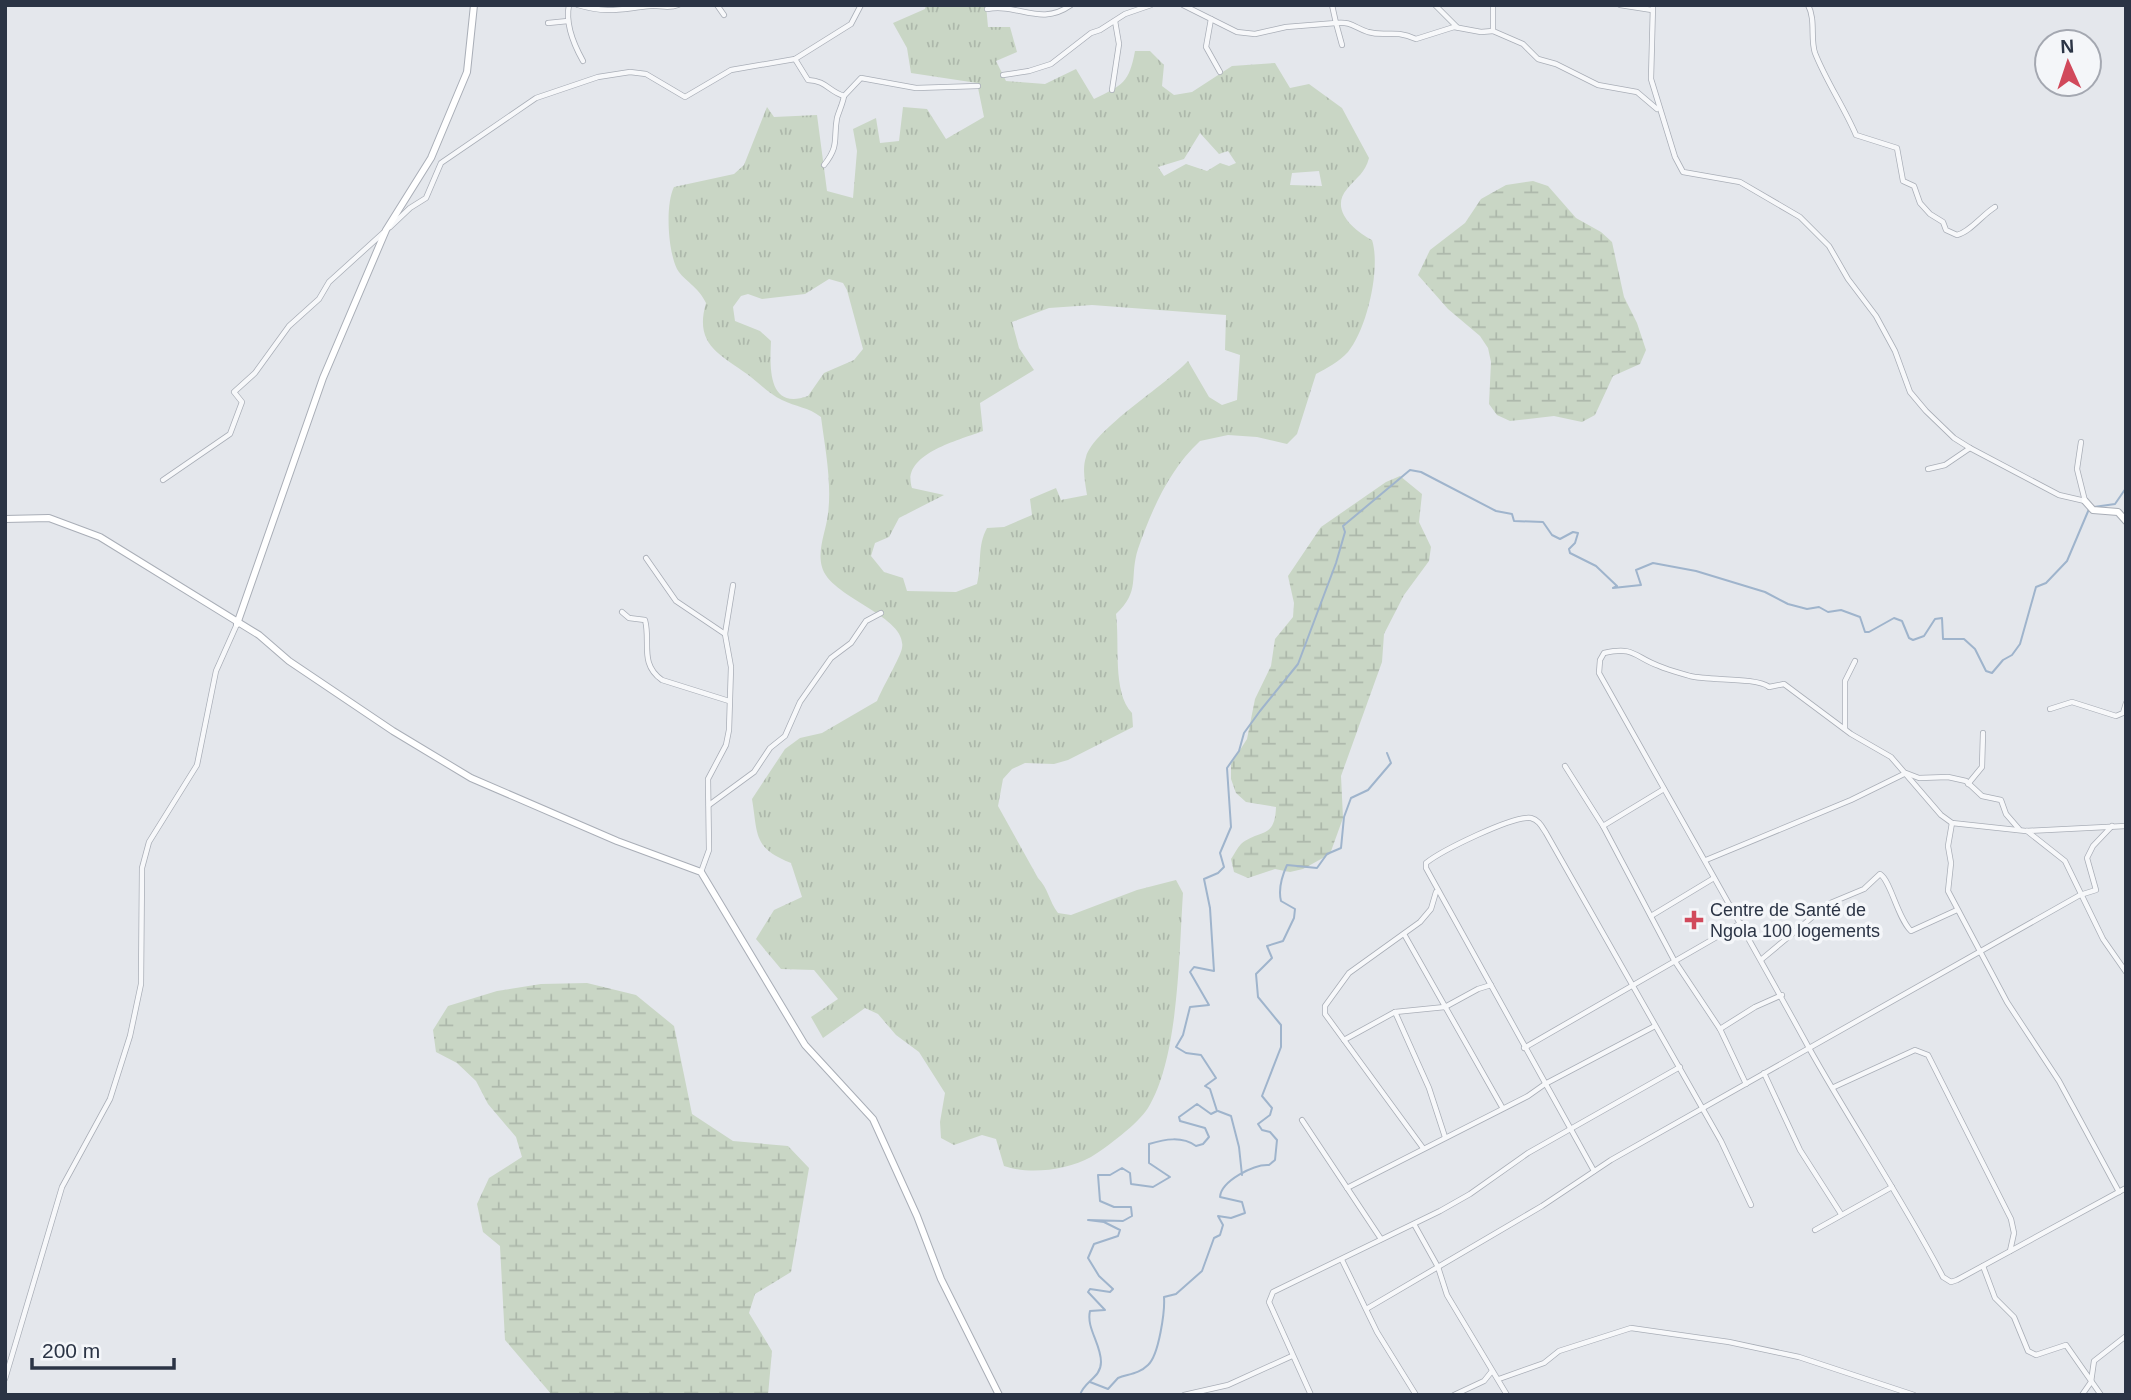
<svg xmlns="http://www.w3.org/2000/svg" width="2131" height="1400" font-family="Helvetica,sans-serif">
	<defs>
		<pattern id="grass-tufts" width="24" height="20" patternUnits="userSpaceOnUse" patternTransform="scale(1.75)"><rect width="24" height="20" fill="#c9d6c5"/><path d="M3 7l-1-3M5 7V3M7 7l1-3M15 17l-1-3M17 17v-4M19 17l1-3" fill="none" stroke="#adb8ab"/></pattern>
		<pattern id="wetland-marsh" width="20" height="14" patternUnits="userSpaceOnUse" patternTransform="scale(1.75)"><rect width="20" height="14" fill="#c9d6c5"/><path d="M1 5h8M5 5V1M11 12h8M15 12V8" fill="none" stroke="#adb8ab"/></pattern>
	</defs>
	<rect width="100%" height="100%" fill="#e4e7ec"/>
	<path fill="url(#grass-tufts)" fill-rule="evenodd" d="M926 5H986L988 27H1010L1017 52 996 61 1006 81 1045 84 1076 69 1094 99C1123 85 1129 83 1135 51H1150L1164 65 1162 86 1174 95 1192 92 1232 66 1275 63 1290 88 1309 84 1342 108 1369 158C1365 173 1357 177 1347 189 1329 210 1355 231 1372 240 1381 268 1367 329 1348 352 1339 362 1327 368 1316 374L1297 434 1287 444 1257 437 1228 435 1200 441C1169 470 1152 509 1138 549 1129 577 1141 591 1116 614 1120 644 1112 692 1132 713L1133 727 1068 760 1054 764 1025 763 1012 769 1003 779 998 806 1038 878C1048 888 1049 901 1058 913L1071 915 1137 890 1176 880 1183 893C1179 952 1179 1058 1148 1108 1138 1124 1107 1147 1091 1157 1067 1170 1030 1175 1004 1166L996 1139 982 1135 954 1145 941 1138 940 1122 945 1093 919 1052 896 1035 878 1014 865 1008 823 1038 811 1017 838 999 814 970 781 969 756 939 774 910 802 897 791 863C753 848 758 835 752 799L785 749 800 738 822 733 877 701C882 688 901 656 902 648 908 616 830 598 822 567 817 550 826 531 828 514 832 482 825 448 821 417 808 407 796 407 782 400 769 394 758 382 747 374 719 354 694 344 706 303 698 286 684 281 677 269 668 251 665 205 674 187L734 174 744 165 767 107 774 117 817 115 827 191 853 198 857 151 853 129 876 118 880 143 899 141 903 107 927 109 946 139 984 117 977 83 911 73 907 48 893 23 925 9ZM1200 133 1219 154 1228 151 1236 163 1229 166 1220 163 1207 171 1186 164 1164 176 1158 167 1184 159ZM1319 171 1322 186 1290 185 1292 173ZM829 279 843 283 847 290 863 349 854 360 824 373 808 396C767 411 770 366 771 341L760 331 735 321 733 307 741 296 748 294 762 299 805 294ZM1092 305 1226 315 1225 350 1240 355 1237 400 1222 405 1209 397 1188 361C1166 385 1094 429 1086 457 1082 469 1085 482 1087 495L1061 500 1056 488 1030 499 1032 515 1004 527 987 528C977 546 982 564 977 584L956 592 907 591 903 578 884 572 871 556 875 543 889 537 899 518 944 495 912 488C900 454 960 440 983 431L980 403 1034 370 1019 348 1012 322 1049 308Z"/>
	<g fill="url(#wetland-marsh)">
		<polygon points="1533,181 1548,186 1576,218 1601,232 1612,242 1624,297 1637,323 1646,350 1640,364 1613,376 1595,415 1582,422 1554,416 1510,421 1497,415 1489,404 1491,362 1488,348 1480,336 1448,309 1418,275 1430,250 1465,223 1481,199 1506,185"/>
		<path d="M1400 476 1422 494 1419 522 1431 547 1429 561 1404 595 1384 634 1382 662 1341 776 1343 818 1330 854 1303 869 1290 872 1275 869 1248 878 1234 872 1231 859C1234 855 1237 848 1241 844 1259 829 1275 840 1276 807L1246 802 1236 793 1231 779V764L1247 739 1255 699 1271 666 1275 639 1293 617 1294 603 1288 576 1321 527 1386 482Z"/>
		<polygon points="587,983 636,995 674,1026 692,1114 733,1141 788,1146 809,1168 791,1272 755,1294 749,1313 772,1351 768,1395 552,1395 505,1340 500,1246 483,1232 477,1204 489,1178 522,1157 516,1137 488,1104 476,1081 457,1063 436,1052 433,1030 448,1006 497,991 541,984"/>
	</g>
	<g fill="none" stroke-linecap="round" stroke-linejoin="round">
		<g stroke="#9fb4cc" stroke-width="2">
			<polyline points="2094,507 2115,504 2126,488"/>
			<polyline points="1218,1111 1231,1116 1239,1147 1242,1175"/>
			<path d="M1090 1382 1108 1389 1118 1378C1128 1374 1139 1374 1148 1365 1159 1355 1165 1311 1164 1297L1176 1294 1202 1271 1214 1238 1220 1235 1223 1225 1218 1216 1231 1218 1245 1213 1242 1202 1220 1197C1221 1181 1254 1164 1269 1165L1275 1160 1277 1140 1270 1132 1262 1130 1258 1124 1270 1115 1272 1108 1262 1096 1281 1047V1025L1258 997 1256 974 1272 958 1267 946 1283 941 1294 918 1295 909 1281 901C1278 889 1282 876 1287 865L1317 868 1327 854 1341 848 1344 817 1351 798 1368 790 1391 763 1387 753"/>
			<path d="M1080 1395C1084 1381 1101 1378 1101 1362 1101 1344 1086 1328 1090 1311L1105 1310 1088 1292 1090 1289 1110 1292 1113 1289 1099 1276 1088 1258 1094 1244 1118 1236 1120 1230 1104 1222 1088 1220 1123 1221 1132 1216 1131 1207H1114L1100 1201 1098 1175H1110L1122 1168 1130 1173 1131 1184 1153 1187 1170 1177 1149 1163V1144C1165 1139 1182 1136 1196 1146L1203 1144 1209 1137 1205 1128 1180 1121 1179 1117 1197 1104 1211 1114 1217 1111 1210 1089 1205 1086 1216 1078 1201 1055 1186 1053 1176 1047 1183 1035 1190 1007 1209 1005 1190 972 1194 967 1214 971 1210 908 1204 879 1218 873 1224 867 1220 853 1231 827 1227 768 1239 751 1244 733 1260 711 1298 664 1336 563 1345 532 1343 526 1410 470 1421 472 1496 511 1512 514 1514 521 1543 522 1552 535 1560 539 1573 532 1578 533 1575 543 1569 549 1570 553 1596 566 1617 586 1613 588 1641 585 1636 570 1653 563 1696 571 1765 592 1788 604 1807 609 1819 607 1828 612 1841 610 1860 617 1865 632H1869L1894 618 1902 621 1909 638 1913 640 1924 636 1935 619 1942 618 1943 639H1964L1975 649 1986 671 1992 673 2003 660 2012 655 2020 644 2036 587 2046 583 2067 561 2089 509"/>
		</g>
		<g stroke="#a9aeb7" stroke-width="6">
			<g id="street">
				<path d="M569 5C565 24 574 45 583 61"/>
				<path d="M578 5C608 14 620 9 650 6 660 5 668 9 678 5"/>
				<polyline points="717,5 724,15"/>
				<polyline points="1183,5 1237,32 1255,34 1286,27 1336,23 1332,5"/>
				<polyline points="1435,5 1457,27"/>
				<polyline points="1493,5 1493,31 1523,44 1538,59 1556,64 1598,85 1637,92 1657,109"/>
				<polyline points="1620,5 1652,10"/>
				<polyline points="1653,5 1651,79 1675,157 1683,172 1740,182 1800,217 1829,246 1848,279 1876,316 1895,351 1910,392 1926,411 1954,438 1970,448 2059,495 2085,501 2077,469 2081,442"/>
				<path d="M1808 5C1816 20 1810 38 1815 53 1826 81 1844 107 1856 135L1897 148 1903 181 1914 186 1920 203 1930 214 1943 222 1946 230 1957 235C1970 232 1982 215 1995 207"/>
				<path d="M987 9C1019 3 1040 27 1071 5"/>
				<polyline points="1211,19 1206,47 1220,72"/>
				<polyline points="548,23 568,21"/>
				<path d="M1342 45 1336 23C1351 21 1355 28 1368 32 1386 37 1393 29 1416 39L1454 27 1481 32 1493 31"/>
				<path d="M795 59 808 80C827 81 828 91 844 96L861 78 916 88 978 86"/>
				<polyline points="1003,75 1029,71 1051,64 1091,33 1100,30 1125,14 1151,5"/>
				<polyline points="1112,90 1119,44 1115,21"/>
				<path d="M824 165C840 145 833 139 837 118 839 111 843 103 844 96"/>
				<polyline points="390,227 410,208 426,198 441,163 536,98 598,77 630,72 646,74 685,97 731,70 795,59 851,24 861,5"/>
				<polyline points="1928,469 1945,465 1970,448"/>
				<polyline points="163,480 230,434 242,402 234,392 255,373 289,326 319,299 329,282 383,233"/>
				<polyline points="646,558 676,601 725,634"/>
				<path d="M622 612 629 618 645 620C651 642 639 664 662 680L729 701"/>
				<polyline points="2050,709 2072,702 2116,716 2123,713 2126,703"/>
				<polyline points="1845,729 1845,681 1855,661"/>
				<polyline points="1565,766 1603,826 1674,960 1720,1029 1746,1084"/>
				<polyline points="1968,784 1982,767 1983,733"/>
				<polyline points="709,805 754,772 770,748 785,736 800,702 831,658 851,643 866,621 881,613"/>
				<polyline points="1952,823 1948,846 1951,863 1948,891 2007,1002 2059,1081 2119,1192"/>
				<polyline points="1603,826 1664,789"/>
				<path d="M2126 826 2026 831 1952 823 1941 815 1891 757 1851 734 1784 684 1769 687C1756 677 1710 681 1690 676 1680 673 1668 670 1659 666 1634 657 1635 646 1604 653L1600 660 1599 673C1669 798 1740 922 1809 1048 1852 1125 1902 1198 1943 1277L1951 1282 1957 1280 2126 1188"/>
				<polyline points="2027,831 2065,861 2103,939 2126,972"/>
				<polyline points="1706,860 1851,800 1906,773 1919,778 1948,777 1966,781 1982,796 2001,800 2006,814 2019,829"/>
				<polyline points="701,872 709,850 708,779 726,745 729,730 731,667 725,634 733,585"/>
				<polyline points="1651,916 1714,878"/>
				<polyline points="1404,934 1502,1107"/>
				<path d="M1762 959 1828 904 1864 889 1880 874C1891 881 1897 917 1911 931L1957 910"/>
				<polyline points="1395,1012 1429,1088 1445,1137"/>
				<polyline points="1720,1029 1755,1007 1782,995"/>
				<polyline points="1344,1040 1395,1012 1445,1007 1478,989 1491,985"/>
				<polyline points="1524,1048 1741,923"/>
				<polyline points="1764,1073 1800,1150 1841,1214"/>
				<polyline points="1834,1087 1915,1050 1928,1055 2011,1219 2014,1233 2010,1251"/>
				<polyline points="1302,1120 1381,1239"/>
				<polyline points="1423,1148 1325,1014 1325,1006 1349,973 1420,922 1431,909 1436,892"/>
				<path d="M1594 1171 1426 868V863C1441 851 1513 815 1531 818 1539 820 1542 827 1546 833L1721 1141 1751 1205"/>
				<polyline points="1347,1188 1528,1096 1545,1084 1655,1026"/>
				<polyline points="1414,1224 1438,1267 1447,1295 1507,1395"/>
				<polyline points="1815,1230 1892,1187"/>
				<polyline points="1342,1260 1377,1332 1416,1395"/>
				<polyline points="1983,1266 1995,1298 2014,1317 2028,1351 2036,1355 2066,1345 2101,1395"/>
				<polyline points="1368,1308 1542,1206 1611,1160 2080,895 2096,890 2087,858 2093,846 2112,826"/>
				<polyline points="5,1379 62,1187 110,1099 130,1036 141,984 142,868 149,842 197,765 216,671 237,624"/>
				<polyline points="1499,1379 1544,1363 1559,1351 1631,1328 1729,1342 1799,1357 1914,1395"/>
				<polyline points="1184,1395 1228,1385 1292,1356"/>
				<polyline points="1311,1395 1269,1302 1273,1292 1440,1211 1470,1194 1528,1153 1680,1067"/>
				<polyline points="1454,1395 1484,1381 1492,1371"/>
				<polyline points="2082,1395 2091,1382 2094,1361 2126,1336"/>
			</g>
		</g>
		<g stroke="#a9aeb7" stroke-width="8">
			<g id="secondary">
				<polyline points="2085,501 2093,510 2118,512 2126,521"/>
				<polyline points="5,519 49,518 100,537 259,635 289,661 393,731 471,778 617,841 701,872 805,1045 873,1119 917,1216 941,1279 999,1395"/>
				<polyline points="237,624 323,378 386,230 431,158 467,72 474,5"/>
			</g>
		</g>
		<use href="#street" stroke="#f7f8fa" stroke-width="4.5"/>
		<use href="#secondary" stroke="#fff" stroke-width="6"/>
	</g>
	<path fill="#d1495b" stroke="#f4f6f9" stroke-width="2.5" d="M1690.5 909.5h7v7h7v7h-7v7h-7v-7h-7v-7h7z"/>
	<g text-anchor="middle" stroke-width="7" stroke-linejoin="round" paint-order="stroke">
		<g font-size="18" fill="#2b3445" stroke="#f4f6f9" text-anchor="start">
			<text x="1710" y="916">Centre de Santé de<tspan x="1710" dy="21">Ngola 100 logements</tspan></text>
		</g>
	</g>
	<rect width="2131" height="1400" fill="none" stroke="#2b3445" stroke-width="14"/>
	<g transform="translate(2068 63) rotate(357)"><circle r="33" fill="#f4f6f9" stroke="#a4a8b1" stroke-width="2"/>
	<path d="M0-5L12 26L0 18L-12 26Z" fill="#d1495b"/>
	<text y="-10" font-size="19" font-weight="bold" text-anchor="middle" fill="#2b3445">N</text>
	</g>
	<path d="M32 1358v10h142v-10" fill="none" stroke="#2b3445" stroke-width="3.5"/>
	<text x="42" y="1358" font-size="21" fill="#2b3445" stroke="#f4f6f9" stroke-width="5" paint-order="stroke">200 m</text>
</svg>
